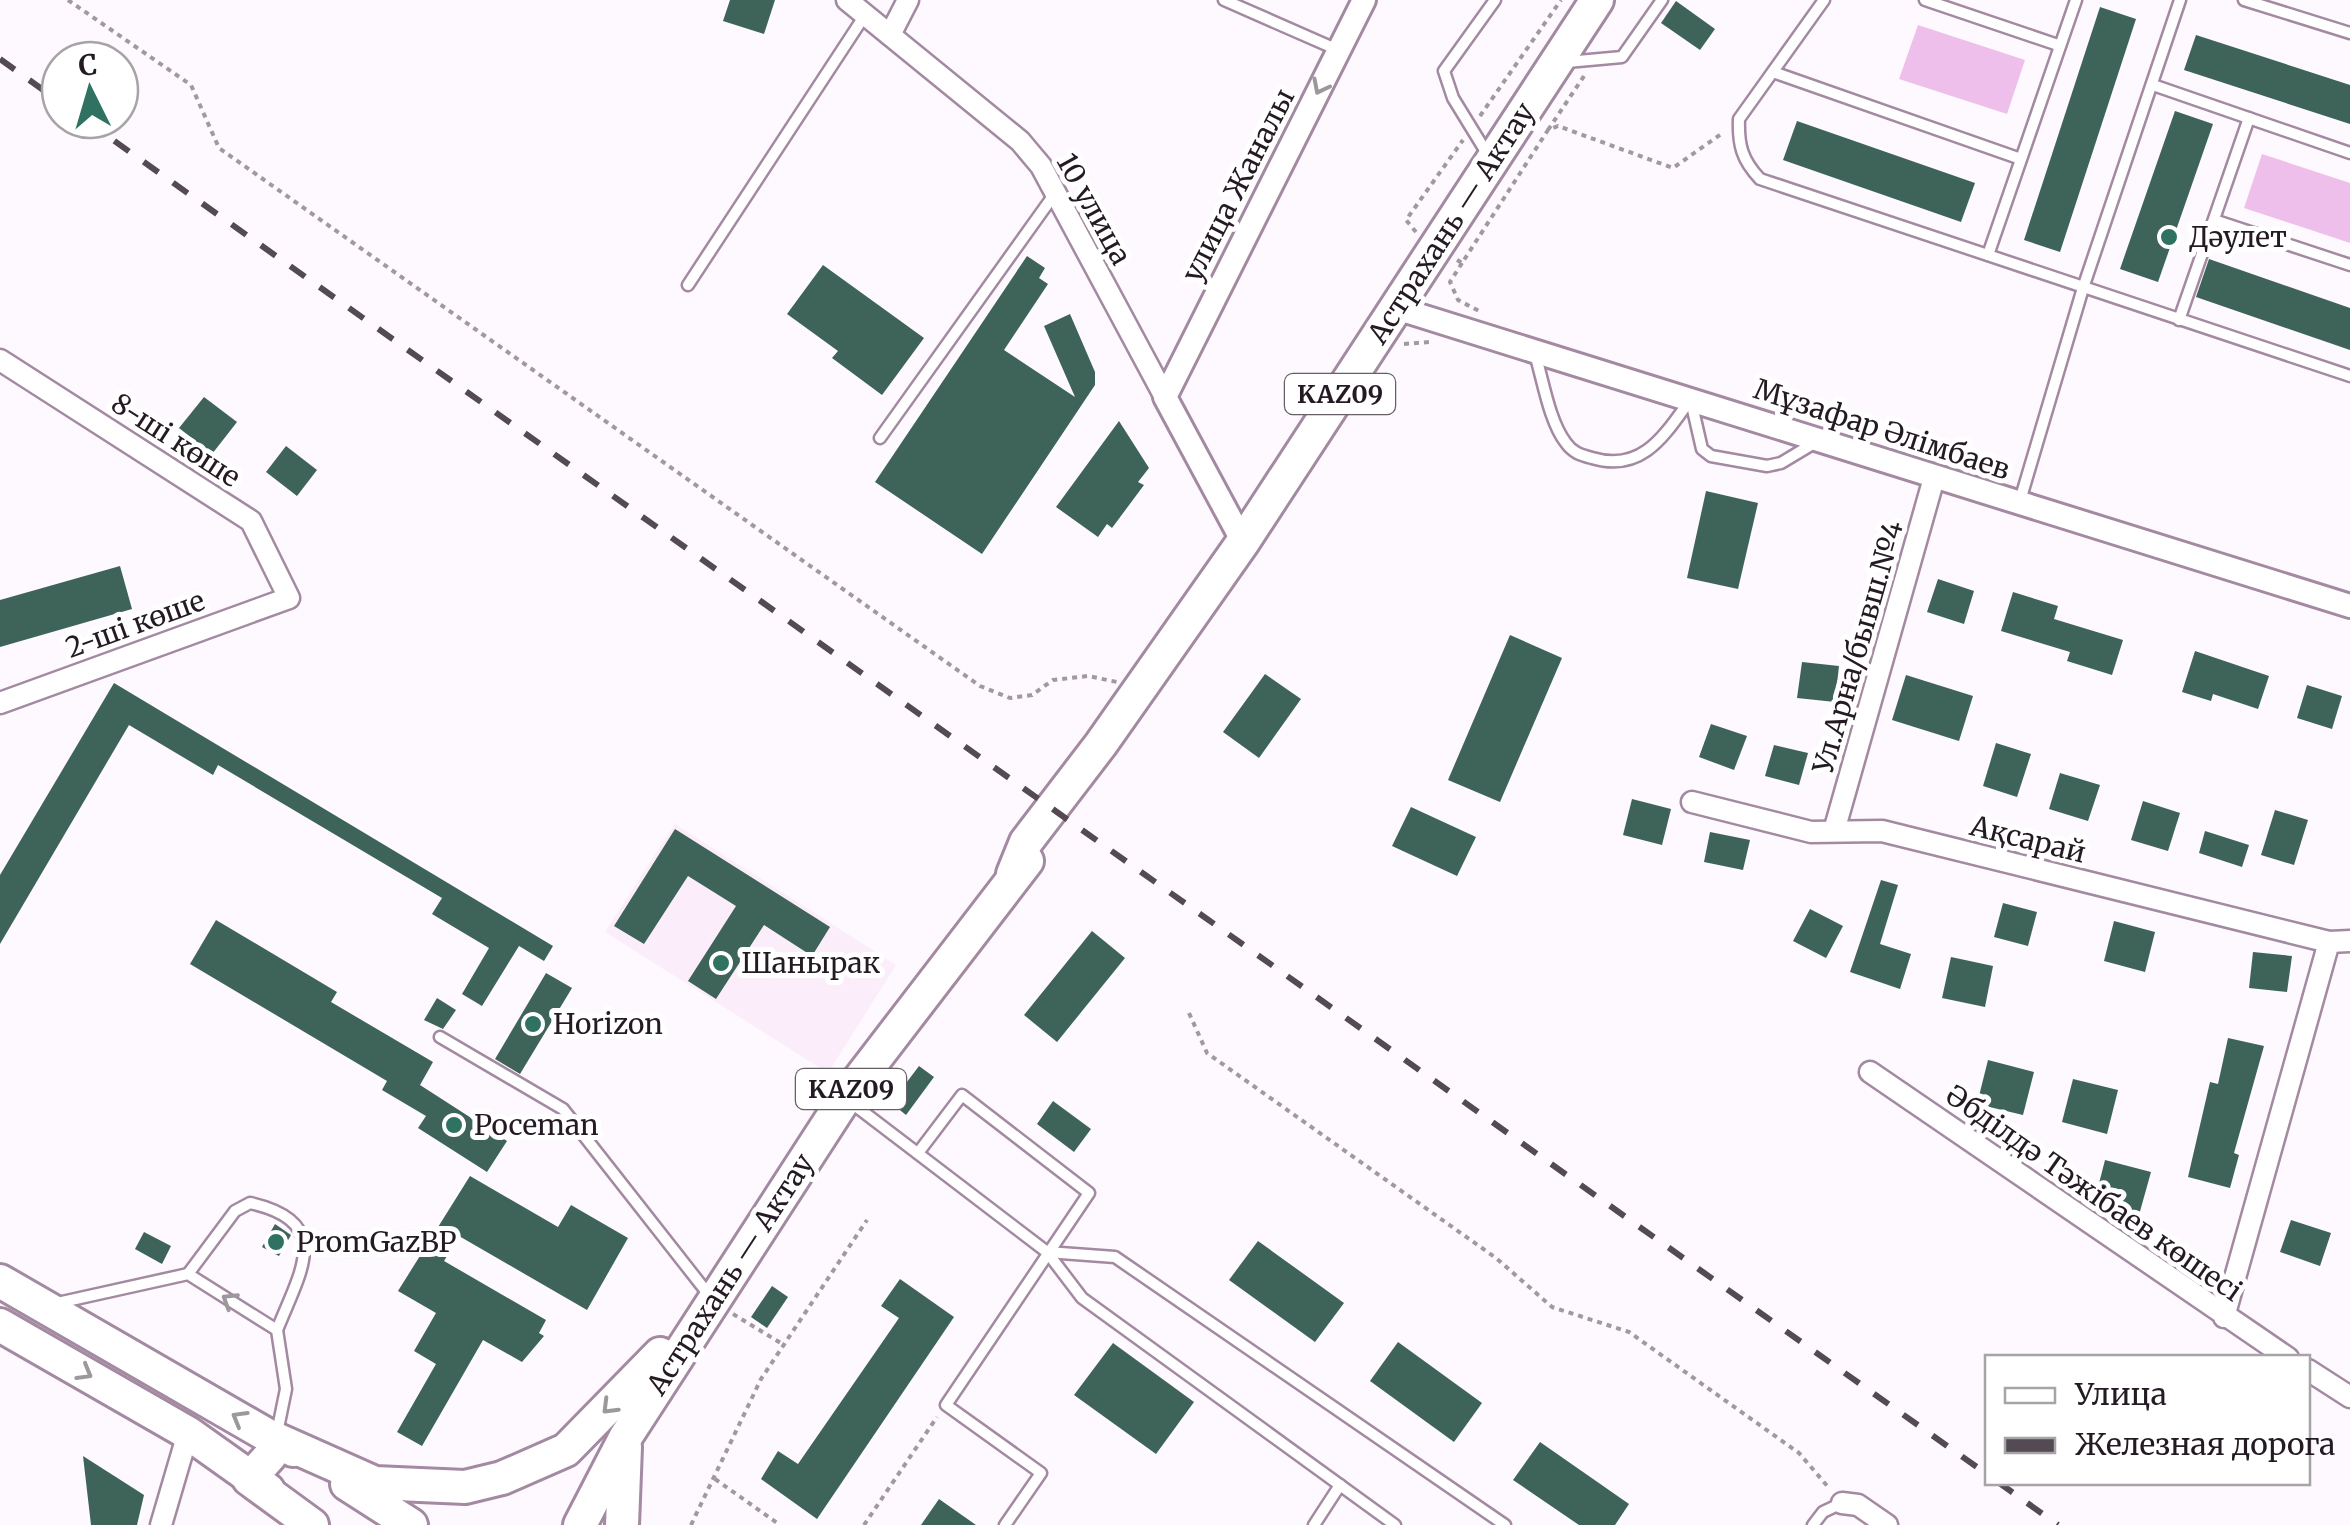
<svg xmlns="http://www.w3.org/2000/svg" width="2350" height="1525" font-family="Merriweather,serif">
	<rect width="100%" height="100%" fill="#fef9fe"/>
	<polygon fill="#fbeefa" points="675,824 896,965 828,1073 605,932"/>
	<g fill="#eebfea">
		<polygon points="1918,25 2025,60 2007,114 1899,79"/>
		<polygon points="2262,154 2350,183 2350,243 2244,208"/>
	</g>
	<g fill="#3e6359">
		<polygon points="730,0 775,0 764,34 723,21"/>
		<polygon points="1676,1 1715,29 1700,50 1661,23"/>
		<polygon points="2100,7 2136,19 2060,252 2024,240"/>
		<polygon points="2196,35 2350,85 2350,124 2184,70"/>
		<polygon points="2175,111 2213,124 2158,282 2120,269"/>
		<polygon points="1797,121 1975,183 1961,222 1783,160"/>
		<polygon points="1027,256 1045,268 1039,278 1048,284 1004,350 1075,397 1044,326 1070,314 1095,372 1095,385 982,554 875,482"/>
		<polygon points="2209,259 2350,308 2350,350 2196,297"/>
		<polygon points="823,265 924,338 882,395 832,358 838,351 787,314"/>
		<polygon points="204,397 237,422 212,454 179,428"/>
		<polygon points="1119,421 1149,468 1138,482 1144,485 1112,528 1107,524 1098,537 1056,507"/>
		<polygon points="286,446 317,470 297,496 266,472"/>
		<polygon points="1706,491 1758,503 1738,589 1687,578"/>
		<polygon points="120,566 132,609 0,647 0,600"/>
		<polygon points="1938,579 1974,591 1964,624 1927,612"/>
		<polygon points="2013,592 2058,606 2054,619 2123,640 2112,675 2067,661 2070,652 2001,631"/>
		<polygon points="1510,635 1562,658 1500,802 1448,780"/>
		<polygon points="2195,651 2269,676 2258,709 2213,694 2211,701 2182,692"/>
		<polygon points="1802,662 1839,666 1835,702 1797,698"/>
		<polygon points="1265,674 1301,699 1259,758 1223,732"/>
		<polygon points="1906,675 1973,696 1959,741 1892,720"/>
		<polygon points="114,683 553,946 544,961 519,946 482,1006 462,994 489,948 432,914 442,898 218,765 213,775 129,725 0,944 0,875"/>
		<polygon points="2307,685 2342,696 2332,729 2297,718"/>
		<polygon points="1711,724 1747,736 1734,770 1699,757"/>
		<polygon points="1996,743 2031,754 2017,797 1983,786"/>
		<polygon points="1774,745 1808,753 1799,785 1765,776"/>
		<polygon points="2060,773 2100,785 2088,821 2049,809"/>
		<polygon points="1632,799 1671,809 1662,845 1623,835"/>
		<polygon points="2143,801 2180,813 2168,851 2131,840"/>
		<polygon points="1411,807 1476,837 1457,876 1392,846"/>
		<polygon points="2275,810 2308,820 2294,865 2261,855"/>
		<polygon points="675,829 830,927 812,956 764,925 716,999 688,981 736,906 688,876 644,944 614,926"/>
		<polygon points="2205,831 2249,845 2242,867 2199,853"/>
		<polygon points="1710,832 1750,840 1743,870 1704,862"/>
		<polygon points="1881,880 1898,885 1880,944 1911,954 1900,989 1850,972"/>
		<polygon points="2003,903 2037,912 2028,946 1994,937"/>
		<polygon points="1810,909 1843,926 1826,958 1793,941"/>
		<polygon points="216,920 337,992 331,1002 433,1062 420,1085 507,1141 487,1172 418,1128 426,1116 382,1090 387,1081 190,964"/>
		<polygon points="2114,921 2155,932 2145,972 2104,961"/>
		<polygon points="1092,931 1125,958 1057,1042 1024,1015"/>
		<polygon points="2253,952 2292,956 2287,992 2249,988"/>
		<polygon points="1951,957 1993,966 1985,1007 1942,998"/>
		<polygon points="546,973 572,988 520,1074 495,1059"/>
		<polygon points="437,998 456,1010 443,1029 424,1020"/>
		<polygon points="2228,1038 2264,1046 2234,1153 2239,1155 2230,1188 2188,1177 2210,1082 2218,1084"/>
		<polygon points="1988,1060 2034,1072 2023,1115 1977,1104"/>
		<polygon points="919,1066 934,1077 906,1115 891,1103"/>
		<polygon points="2073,1079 2118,1090 2107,1134 2062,1122"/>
		<polygon points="1053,1101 1091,1129 1074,1152 1037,1124"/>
		<polygon points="2105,1160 2151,1172 2139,1215 2094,1203"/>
		<polygon points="470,1176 558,1227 571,1205 628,1238 587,1310 459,1236 444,1261 546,1320 539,1333 544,1336 522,1362 483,1340 422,1446 397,1432 436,1364 414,1351 436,1313 398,1291"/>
		<polygon points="2291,1220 2331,1233 2320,1266 2280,1252"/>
		<polygon points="275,1224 291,1235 279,1256 262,1247"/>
		<polygon points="144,1232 171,1246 162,1264 135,1249"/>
		<polygon points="1258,1241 1344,1303 1315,1342 1229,1280"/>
		<polygon points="900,1279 954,1317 817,1519 761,1479 778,1451 798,1464 899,1318 881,1306"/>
		<polygon points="772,1286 788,1297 767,1328 751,1317"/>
		<polygon points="1398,1342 1482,1403 1454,1442 1370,1381"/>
		<polygon points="1113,1343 1194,1402 1156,1454 1074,1395"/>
		<polygon points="1540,1442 1629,1504 1615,1525 1579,1525 1513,1480"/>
		<polygon points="83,1456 144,1495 137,1525 91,1525"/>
		<polygon points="939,1499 976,1525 921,1525"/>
	</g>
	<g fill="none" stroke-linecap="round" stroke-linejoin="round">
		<g stroke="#a389a1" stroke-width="15">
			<g id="service">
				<polyline points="1224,0 1338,50"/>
				<path d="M1824 0 1739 119C1738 145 1742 160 1760 179L2350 376"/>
				<polyline points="1925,0 2058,45"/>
				<polyline points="2244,0 2350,33"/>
				<polyline points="1567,62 1622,57 1662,0"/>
				<polyline points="1773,72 2018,158"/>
				<polyline points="2153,85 2350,153"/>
				<polyline points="1488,155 1453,98 1444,71 1495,0"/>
				<polyline points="2214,220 2350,265"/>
				<polyline points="1988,255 2076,0"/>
				<polyline points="688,285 865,15"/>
				<polyline points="2179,320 2249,118"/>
				<path d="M1535 354C1543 380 1549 421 1566 443 1573 453 1581 455 1592 458 1642 473 1664 436 1690 400"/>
				<polyline points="1691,401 1702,449 1711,456 1767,466 1781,463 1816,442"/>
				<polyline points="880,438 1056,192"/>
				<polyline points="2019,504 2083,288 2180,0"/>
				<polyline points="440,1037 563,1109 709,1295"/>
				<polyline points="849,1101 1047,1252 1082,1298 1395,1525"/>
				<polyline points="918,1153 962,1095 1089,1193 946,1405 1041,1473 1005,1525"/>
				<polyline points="1047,1252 1115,1257 1505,1525"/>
				<path d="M188 1274 235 1211 250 1203C335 1222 300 1272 277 1330"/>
				<polyline points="53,1304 188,1274 277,1330 286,1389 277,1433"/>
				<polyline points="1314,1525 1340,1485"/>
				<polyline points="1813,1525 1823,1512 1842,1503"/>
			</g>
		</g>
		<g stroke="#a389a1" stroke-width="25">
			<g id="minor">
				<polyline points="847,0 1020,141 1041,166 1165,397"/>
				<polyline points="890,35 908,0"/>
				<polyline points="0,360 251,521 289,598 0,703"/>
				<polyline points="1692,802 1811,832 1882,831 2329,942 2350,941"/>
				<polyline points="1834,831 1934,478"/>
				<polyline points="1870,1072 2288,1358"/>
				<polyline points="2224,1317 2329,942"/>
				<polyline points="2308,1370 2350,1397"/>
				<polyline points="1842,1503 1858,1505 1887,1525"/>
				<polyline points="161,1525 188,1433"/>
			</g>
		</g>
		<g stroke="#a389a1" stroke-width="28">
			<g id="tertiary">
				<polyline points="1396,308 2350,606"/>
				<polyline points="1243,542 1165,397 1364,0"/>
			</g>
		</g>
		<g stroke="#a389a1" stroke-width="38">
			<g id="trunk">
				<polyline points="1013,874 1026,842 1101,744 1243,542 1597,0"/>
				<polyline points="0,1281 293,1450"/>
				<polyline points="0,1325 188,1433 268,1490"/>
				<polyline points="347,1484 411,1525"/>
				<polyline points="312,1525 249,1479 270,1456 276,1439 375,1483 465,1487 502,1478 566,1450 660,1354"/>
				<polyline points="580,1525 625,1438 845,1098 1027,861"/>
				<polyline points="622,1525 625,1447"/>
			</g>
		</g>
		<g stroke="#a099a0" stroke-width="4" stroke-dasharray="5 5" stroke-linecap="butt">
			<polyline points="68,0 191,85 219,148 980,686 1010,698 1032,695 1053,680 1088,676 1117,682"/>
			<polyline points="1480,116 1561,0"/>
			<polyline points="1548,130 1584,76"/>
			<polyline points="1416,232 1406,220 1463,140"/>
			<polyline points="1457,260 1462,263 1548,130 1558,126 1673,168 1724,132"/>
			<polyline points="1462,263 1450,282 1458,300 1479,311"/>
			<polyline points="1404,344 1429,342"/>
			<polyline points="1189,1013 1207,1053 1496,1258 1552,1307 1629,1332 1799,1453 1829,1488"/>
			<polyline points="733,1314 784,1345"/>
			<polyline points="715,1479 780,1525"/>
			<polyline points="691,1525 761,1379 867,1220"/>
			<polyline points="864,1525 937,1417"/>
		</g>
		<use href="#service" stroke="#fff" stroke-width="10"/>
		<use href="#minor" stroke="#fff" stroke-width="20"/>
		<use href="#tertiary" stroke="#fff" stroke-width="22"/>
		<use href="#trunk" stroke="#fff" stroke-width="32"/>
		<g stroke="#534a53" stroke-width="6" stroke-dasharray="18 18" stroke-linecap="butt">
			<polyline points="0,59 60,102"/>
			<polyline points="85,120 1988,1475"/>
			<polyline points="1998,1482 2058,1525"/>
		</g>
	</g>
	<defs><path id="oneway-chevron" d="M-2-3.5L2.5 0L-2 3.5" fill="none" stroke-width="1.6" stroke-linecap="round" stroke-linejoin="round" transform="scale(2.5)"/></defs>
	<g stroke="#9c989c">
		<use href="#oneway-chevron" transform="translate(1320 87) rotate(117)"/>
		<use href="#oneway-chevron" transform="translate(229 1300) rotate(-148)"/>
		<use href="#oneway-chevron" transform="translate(85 1373) rotate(30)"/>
		<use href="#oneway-chevron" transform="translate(609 1407) rotate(135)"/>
		<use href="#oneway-chevron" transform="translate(239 1418) rotate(-150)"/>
	</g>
	<g fill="#307262" stroke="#fff" stroke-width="4">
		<circle cx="2169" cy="237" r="10"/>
		<circle cx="721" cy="963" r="10"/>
		<circle cx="533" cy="1024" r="10"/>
		<circle cx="454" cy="1125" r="10"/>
		<circle cx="276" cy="1242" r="10"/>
	</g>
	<g text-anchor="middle" stroke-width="10" stroke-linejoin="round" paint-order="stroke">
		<g fill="#fff" stroke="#665f65" stroke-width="2.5">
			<rect x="1285" y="374" width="110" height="40" rx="8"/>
			<rect x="796" y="1069" width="110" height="40" rx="8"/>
		</g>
		<g font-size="25" font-weight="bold" fill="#241a23">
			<text x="1340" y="403">KAZ09</text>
			<text x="851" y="1098">KAZ09</text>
		</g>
		<g font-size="28" fill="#241a23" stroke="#fff">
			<text transform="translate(1238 185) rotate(-63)" y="10">улица Жаналы</text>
			<text transform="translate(1094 209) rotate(61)" y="10">10 улица</text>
			<text transform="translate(1451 223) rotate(-57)" y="10">Астрахань — Актау</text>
			<text transform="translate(1882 429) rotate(18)" y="10">Мұзафар Әлімбаев</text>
			<text transform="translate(176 440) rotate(33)" y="10">8-шi көше</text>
			<text transform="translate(135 624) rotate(-20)" y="10">2-ші көше</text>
			<text transform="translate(1858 647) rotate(-74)" y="10">Ул.Арна/бывш.№4</text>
			<text transform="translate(2028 839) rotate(14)" y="10">Ақсарай</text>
			<text transform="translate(2094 1193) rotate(35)" y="10">Әбділдә Тәжібаев көшесі</text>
			<text transform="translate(730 1274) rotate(-57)" y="10">Астрахань — Актау</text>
		</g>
		<g font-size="28" fill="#241a23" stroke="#fff" text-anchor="start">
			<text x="2189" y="247">Дәулет</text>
			<text x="741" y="973">Шанырак</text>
			<text x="553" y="1034">Horizon</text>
			<text x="474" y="1135">Poceman</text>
			<text x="296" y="1252">PromGazBP</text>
		</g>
	</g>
	<rect x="1985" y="1355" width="325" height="130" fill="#ffffff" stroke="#a7a3a7" stroke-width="2.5"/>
	<rect x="2005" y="1388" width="50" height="15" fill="#ffffff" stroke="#a7a3a7" stroke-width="2.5"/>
	<text x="2075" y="1405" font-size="30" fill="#241a23">Улица</text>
	<rect x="2005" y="1438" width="50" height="15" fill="#534a53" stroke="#a7a3a7" stroke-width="2.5"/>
	<text x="2075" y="1455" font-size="30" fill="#241a23">Железная дорога</text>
	<g transform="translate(90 90) rotate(355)"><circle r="48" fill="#ffffff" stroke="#a7a3a7" stroke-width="2.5"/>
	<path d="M0-8L18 38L0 25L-18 38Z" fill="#307262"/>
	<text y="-15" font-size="28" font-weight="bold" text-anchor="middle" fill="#241a23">С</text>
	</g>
</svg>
